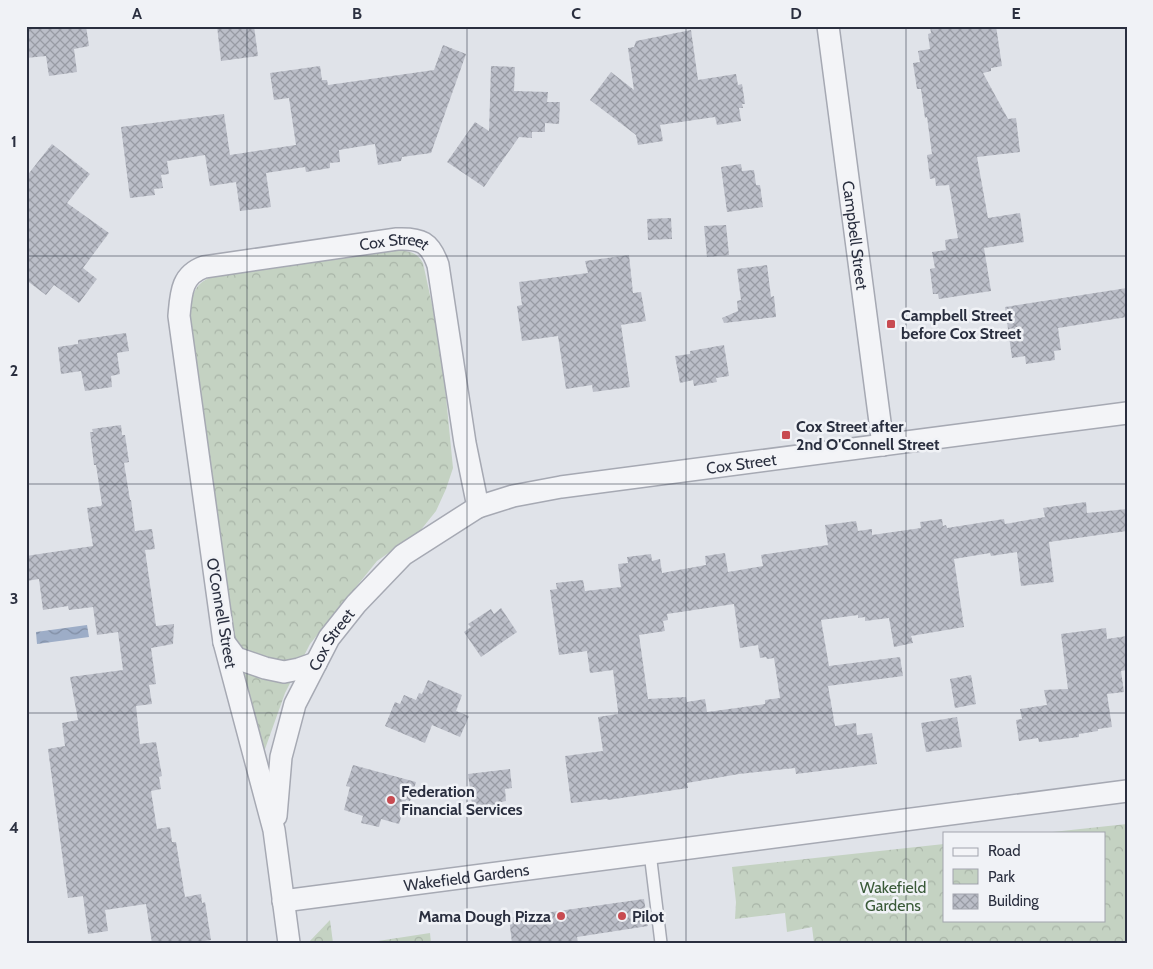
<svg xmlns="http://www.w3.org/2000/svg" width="1153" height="969" font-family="Cabin,sans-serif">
	<defs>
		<pattern id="park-crowns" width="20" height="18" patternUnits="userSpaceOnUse" patternTransform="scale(1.25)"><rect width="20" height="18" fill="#c4d2c2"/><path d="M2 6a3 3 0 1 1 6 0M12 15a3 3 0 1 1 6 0" fill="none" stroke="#a9b5a8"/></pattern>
		<pattern id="water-waves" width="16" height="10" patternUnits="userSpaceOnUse" patternTransform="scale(1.25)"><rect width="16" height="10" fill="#9dadc7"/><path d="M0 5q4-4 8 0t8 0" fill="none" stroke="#808da3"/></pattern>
		<pattern id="building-cross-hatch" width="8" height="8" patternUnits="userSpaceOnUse" patternTransform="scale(1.25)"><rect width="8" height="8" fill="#bbbec8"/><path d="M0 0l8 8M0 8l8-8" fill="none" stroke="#989ba4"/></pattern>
	</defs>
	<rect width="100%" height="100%" fill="#e0e3e9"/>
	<g fill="url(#park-crowns)">
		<path d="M395 250C408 251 416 251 423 263L441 346 453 468 446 489 436 511 420 531 377 561 310 644 285 693 265 749 260 753 232 628 190 314C192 294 194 283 214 276Z"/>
		<polygon points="1127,824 1127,943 814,943 812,927 787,932 785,913 735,919 736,902 732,867 944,844 944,920 1104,920 1104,833 1043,833"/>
		<polygon points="330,920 333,943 308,943"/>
		<polygon points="430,933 431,943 365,943"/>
	</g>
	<polygon fill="url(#water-waves)" points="87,625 89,637 37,644 36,632"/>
	<g fill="url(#building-cross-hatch)" fill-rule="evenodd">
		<polygon points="26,26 86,26 89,46 74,49 77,72 49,76 46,56 26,58"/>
		<polygon points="217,26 254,26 258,56 221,61"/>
		<polygon points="930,26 996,26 1002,66 991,68 991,71 983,73 1008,119 1016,118 1020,152 977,157 988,218 1020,213 1024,242 984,248 991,291 939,299 938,294 933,294 930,269 935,268 932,252 946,250 945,240 958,238 949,185 936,186 935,178 930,179 927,155 932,154 927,117 925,118 921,89 917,89 913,63 920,62 918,51 930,49 928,34 931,33"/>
		<polygon points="691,30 698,80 736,74 738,85 742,84 745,104 742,104 743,108 739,108 741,121 717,125 715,117 660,125 663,141 638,145 636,135 590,100 611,72 634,90 628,48 634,47 636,41"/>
		<polygon points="443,45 466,54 431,153 402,157 401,161 378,165 375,144 339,150 340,162 330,163 330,168 306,172 305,167 266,173 271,207 240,211 236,182 210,186 205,155 167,161 169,174 161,175 163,188 154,189 155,195 130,198 121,127 224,114 230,155 296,145 289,98 274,100 270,73 320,66 322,80 327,80 328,85 434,70"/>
		<polygon points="491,66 515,67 514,91 548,92 547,102 560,102 559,124 545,123 545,132 532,132 532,138 519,137 484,187 447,162 475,122 489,131"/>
		<polygon points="52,144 90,174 67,203 109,233 83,268 97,279 79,303 54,285 46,295 26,280 26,177"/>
		<polygon points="741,164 742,171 754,170 756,185 760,185 763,207 727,212 721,167"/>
		<polygon points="671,218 672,239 648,240 647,219"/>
		<polygon points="726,225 729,255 707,257 704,226"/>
		<polygon points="629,255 633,293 641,292 646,321 621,325 630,387 593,392 592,385 566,389 558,336 522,341 517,306 522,305 519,282 588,273 585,261"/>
		<polygon points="767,265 771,297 774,296 776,317 724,323 722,318 738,311 737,301 741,300 737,269"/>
		<polygon points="1127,288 1127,317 1058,328 1061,350 1054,351 1055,360 1026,364 1025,356 1012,358 1005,307"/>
		<polygon points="126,333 129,351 117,353 120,374 111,376 112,387 85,391 81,371 61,374 58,347 78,344 78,340"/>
		<polygon points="724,345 729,376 716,378 717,382 694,386 693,380 680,383 675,356 690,354 690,351"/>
		<polygon points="121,425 122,435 125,435 129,462 124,463 130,500 131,500 135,531 152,529 155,549 145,550 156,626 174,624 173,644 151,648 156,684 149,685 152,704 136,706 140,744 156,742 162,776 159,777 161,789 151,791 157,829 170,827 172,842 176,842 185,897 201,894 202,903 205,902 211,940 191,943 152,943 146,904 105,910 108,931 88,934 83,896 68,898 48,749 65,746 62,723 78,720 70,677 123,670 118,632 97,635 93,607 69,610 68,606 43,610 39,579 26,581 26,556 93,546 87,508 101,506 102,504 96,465 94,465 90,432 93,432 92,429"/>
		<path d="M1086 502 1087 513 1127 509V531L1049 542 1054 582 1021 586 1017 552 991 556 990 553 954 559 964 627 911 636 913 643 894 647 889 618 865 621V617L858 618V615L821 620 829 666 900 657 903 676 828 686 835 726 856 723 857 735 872 733 877 764 796 774 795 768 739 774 687 783 688 788 608 800 607 799 571 803 565 756 603 751 598 717 618 714V711L613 670 590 673 587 651 559 655 550 590 557 589 556 583 583 580 585 591 621 587 618 564 628 563 627 557 651 554 652 561 660 559 662 573 706 565 705 556 725 553 728 572 763 566 761 555 828 545 825 525 856 521 858 531 872 529V535L921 528 920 522 942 519 943 526 946 525 947 528 1004 519 1005 524 1045 517 1043 508ZM734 604 740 648 758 645 760 658 766 657 767 659 774 658 780 698 765 700V704L707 712 705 699 687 702 686 697 648 699 639 635 665 631 663 621 668 620 667 614Z"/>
		<polygon points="501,608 517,632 481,657 464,632 471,627 468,624 491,609 494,614"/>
		<polygon points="1106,628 1107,639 1127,636 1127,670 1121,671 1124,692 1107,694 1112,727 1098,729 1098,731 1079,734 1079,737 1039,742 1038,738 1019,741 1016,720 1022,719 1020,709 1047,705 1044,690 1068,689 1061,634"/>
		<polygon points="971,675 976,704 955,708 950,679"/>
		<polygon points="428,680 462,695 456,711 469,716 460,737 432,725 425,743 385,726 395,702 400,704 404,695 416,700 419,693 422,694"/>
		<polygon points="957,717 962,747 926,752 921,723"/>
		<polygon points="353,765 416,782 410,801 406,800 399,824 381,819 379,827 361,823 363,816 344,810 350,787 346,786"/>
		<polygon points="510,769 512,788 505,789 506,801 496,803 497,808 473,811 468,774"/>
		<polygon points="644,899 648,926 577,937 578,943 512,943 509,918"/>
	</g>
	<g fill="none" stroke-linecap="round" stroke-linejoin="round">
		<g stroke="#a6a9b3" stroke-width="14">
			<polyline id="lane" points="650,853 661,943"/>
		</g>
		<g stroke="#a6a9b3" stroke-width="24">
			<g id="street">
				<path id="s1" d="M828 26 883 445"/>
				<polyline points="224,642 236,658 265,668 284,672 299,669 316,663"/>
				<path id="s2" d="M276 816 281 757 295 704 329 638 356 604 403 555 478 507 513 496 561 487 1127 413"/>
				<path id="s3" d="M283 901 1127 791"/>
				<path id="s4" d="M289 943 274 830 224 642 179 316C181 294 181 275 204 267L397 239C421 238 430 242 438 265L465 443 478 507"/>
			</g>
		</g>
		<use href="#lane" stroke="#f3f4f7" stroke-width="11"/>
		<use href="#street" stroke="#f3f4f7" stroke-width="21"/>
	</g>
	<path fill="none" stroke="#2a2f3f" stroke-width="1" stroke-opacity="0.55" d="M247 26V943M467 26V943M686 26V943M906 26V943M26 256H1127M26 484H1127M26 713H1127"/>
	<g fill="#c84b51" stroke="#f0f2f6" stroke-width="2">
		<rect x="886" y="319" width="10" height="10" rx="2.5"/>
		<rect x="781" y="430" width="10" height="10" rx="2.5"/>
		<circle cx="391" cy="800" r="5"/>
		<circle cx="561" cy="916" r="5"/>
		<circle cx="622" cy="916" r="5"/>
	</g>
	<g text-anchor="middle" stroke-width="5" stroke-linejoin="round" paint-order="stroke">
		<g font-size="16" fill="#2a2f3f" stroke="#f0f2f6">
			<text dy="6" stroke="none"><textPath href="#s1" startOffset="211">Campbell Street</textPath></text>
			<text dy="6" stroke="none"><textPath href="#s4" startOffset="889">Cox Street</textPath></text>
			<text dy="6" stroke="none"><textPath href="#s2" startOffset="656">Cox Street</textPath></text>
			<text transform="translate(222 613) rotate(80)" y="6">O'Connell Street</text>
			<text dy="6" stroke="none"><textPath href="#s2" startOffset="188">Cox Street</textPath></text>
			<text dy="6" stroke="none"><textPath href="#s3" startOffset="185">Wakefield Gardens</textPath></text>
		</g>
		<g font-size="16" font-weight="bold" fill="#2a2f3f" stroke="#f0f2f6" text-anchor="start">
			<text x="901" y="321">Campbell Street<tspan x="901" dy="18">before Cox Street</tspan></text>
			<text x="796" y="432">Cox Street after<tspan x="796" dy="18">2nd O'Connell Street</tspan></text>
			<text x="401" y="797">Federation<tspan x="401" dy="18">Financial Services</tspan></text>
			<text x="551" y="922" text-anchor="end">Mama Dough Pizza</text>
			<text x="632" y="922">Pilot</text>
		</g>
		<g font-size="16" fill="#3a5a38" stroke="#f0f2f6">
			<text x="893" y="893">Wakefield<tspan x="893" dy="18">Gardens</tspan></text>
		</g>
	</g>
	<rect width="1153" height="969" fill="none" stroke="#f0f2f6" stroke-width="55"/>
	<rect x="943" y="832" width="162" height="90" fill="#f0f2f6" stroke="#a1a4ad"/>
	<rect x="953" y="848" width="25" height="8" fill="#f3f4f7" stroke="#a1a4ad"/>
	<text x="988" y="856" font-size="15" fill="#2a2f3f">Road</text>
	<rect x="953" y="869" width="25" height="15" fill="url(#park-crowns)" stroke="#a1a4ad"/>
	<text x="988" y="882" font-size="15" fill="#2a2f3f">Park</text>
	<rect x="953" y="894" width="25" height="15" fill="url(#building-cross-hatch)" stroke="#a1a4ad"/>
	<text x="988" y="906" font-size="15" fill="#2a2f3f">Building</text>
	<rect x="28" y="28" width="1098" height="914" fill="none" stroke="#2a2f3f" stroke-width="2"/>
	<g font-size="16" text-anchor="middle" font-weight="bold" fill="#2a2f3f">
		<text x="137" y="19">A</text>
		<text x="357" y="19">B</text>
		<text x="576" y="19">C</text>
		<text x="796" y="19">D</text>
		<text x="1016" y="19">E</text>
		<text x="14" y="147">1</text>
		<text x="14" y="376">2</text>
		<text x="14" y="604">3</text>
		<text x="14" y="833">4</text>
	</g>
</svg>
